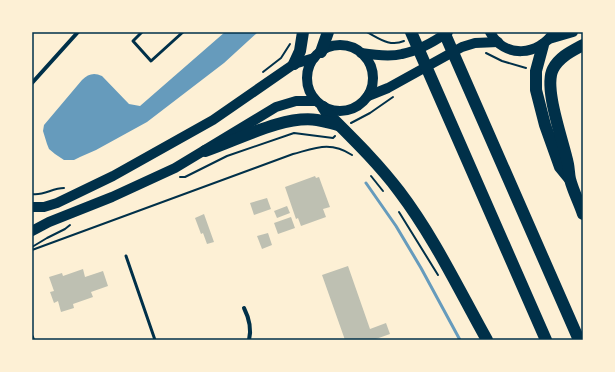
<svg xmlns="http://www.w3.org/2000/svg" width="615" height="372" font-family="'Exo 2',sans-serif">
	<rect width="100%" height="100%" fill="#fdf0d5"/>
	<path fill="#669bbc" d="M225 32H258L224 63 147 122 96 150 80 157 74 160H64L55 154 49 149 47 144 43 131 44 125 82 80C88 74 94 72 102 76L129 104 140 106Z"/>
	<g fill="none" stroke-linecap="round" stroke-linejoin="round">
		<polyline stroke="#669bbc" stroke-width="3" points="366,183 396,226 421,268 460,340"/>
	</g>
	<g fill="#bec0b2">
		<polygon points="315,176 316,178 319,177 330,207 323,209 326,217 301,226 298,218 296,219 285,187"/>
		<polygon points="267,198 271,209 254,215 250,203"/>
		<polygon points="287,206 290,213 277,218 274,211"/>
		<polygon points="204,214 214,242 207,244 203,233 201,234 195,218"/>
		<polygon points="291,217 295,228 278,234 274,223"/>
		<polygon points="268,233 272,245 262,249 257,236"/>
		<polygon points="348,266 370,329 386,323 390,334 373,340 345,340 322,275"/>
		<polygon points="83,269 85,277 103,271 108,286 91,292 93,297 73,304 74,308 61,312 58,301 54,303 50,292 54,291 49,277 62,273 63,276"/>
	</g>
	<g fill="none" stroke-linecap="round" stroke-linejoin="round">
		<g stroke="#003049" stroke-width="2">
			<path d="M367 32C380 39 390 47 404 41"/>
			<polyline points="486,53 502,61 526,68"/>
			<polyline points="263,72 281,58 290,44"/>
			<polyline points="351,123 370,113 393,97"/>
			<polyline points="371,176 383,191"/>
			<polyline points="180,177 185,177 227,156 294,133 333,138 335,136"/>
			<path d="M32 194C44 196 52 188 64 188"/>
			<polyline points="399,212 438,275"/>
			<polyline points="32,247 47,238 65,229 70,225"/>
			<path d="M32 250 293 154C316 148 330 141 352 155"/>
		</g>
		<g stroke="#003049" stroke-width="3">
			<polyline points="142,32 133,41 151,61 183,32"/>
			<polyline points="126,256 155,340"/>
		</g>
		<g stroke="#003049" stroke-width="4">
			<polyline points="32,83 78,32"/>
			<path d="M244 308C249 318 252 328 249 340"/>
			<polyline points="32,337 33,340"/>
		</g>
		<g stroke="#003049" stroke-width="10">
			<polyline points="32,207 44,207 57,203 113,176 213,120 294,64 314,58"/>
			<polyline points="32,231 49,222 112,197 175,168 276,107 296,101 316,101"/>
		</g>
		<g stroke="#003049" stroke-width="10">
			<path d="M490 32C504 59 539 56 554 32"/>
			<polyline points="549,39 573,32"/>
			<circle cx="340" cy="78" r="33"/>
			<path d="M361 53C374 55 390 57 402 54 418 51 435 41 448 32"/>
			<polyline points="368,96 388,88 462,47 475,43 498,42"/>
		</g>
		<g stroke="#003049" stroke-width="12">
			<polyline points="411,32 546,340"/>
			<polyline points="444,32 579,340"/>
			<polyline points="543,45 536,71 536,90 545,125 560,167 569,178"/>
			<path d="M583 45C572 51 559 57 553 69 543 88 564 143 568 164 569 169 569 175 570 179 573 191 579 202 583 214"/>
			<polyline points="321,52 328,32"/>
			<polyline points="294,64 300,51 303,32"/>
			<path d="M323 107 327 113C352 138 377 162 399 191 434 237 459 290 487 340"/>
			<path d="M205 151C238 140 283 115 317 120 324 121 331 123 338 125"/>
		</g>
	</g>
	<rect width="615" height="372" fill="none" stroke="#fdf0d5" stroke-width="66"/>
	<rect x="33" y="33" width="549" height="306" fill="none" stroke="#003049" stroke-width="1.5"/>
</svg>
